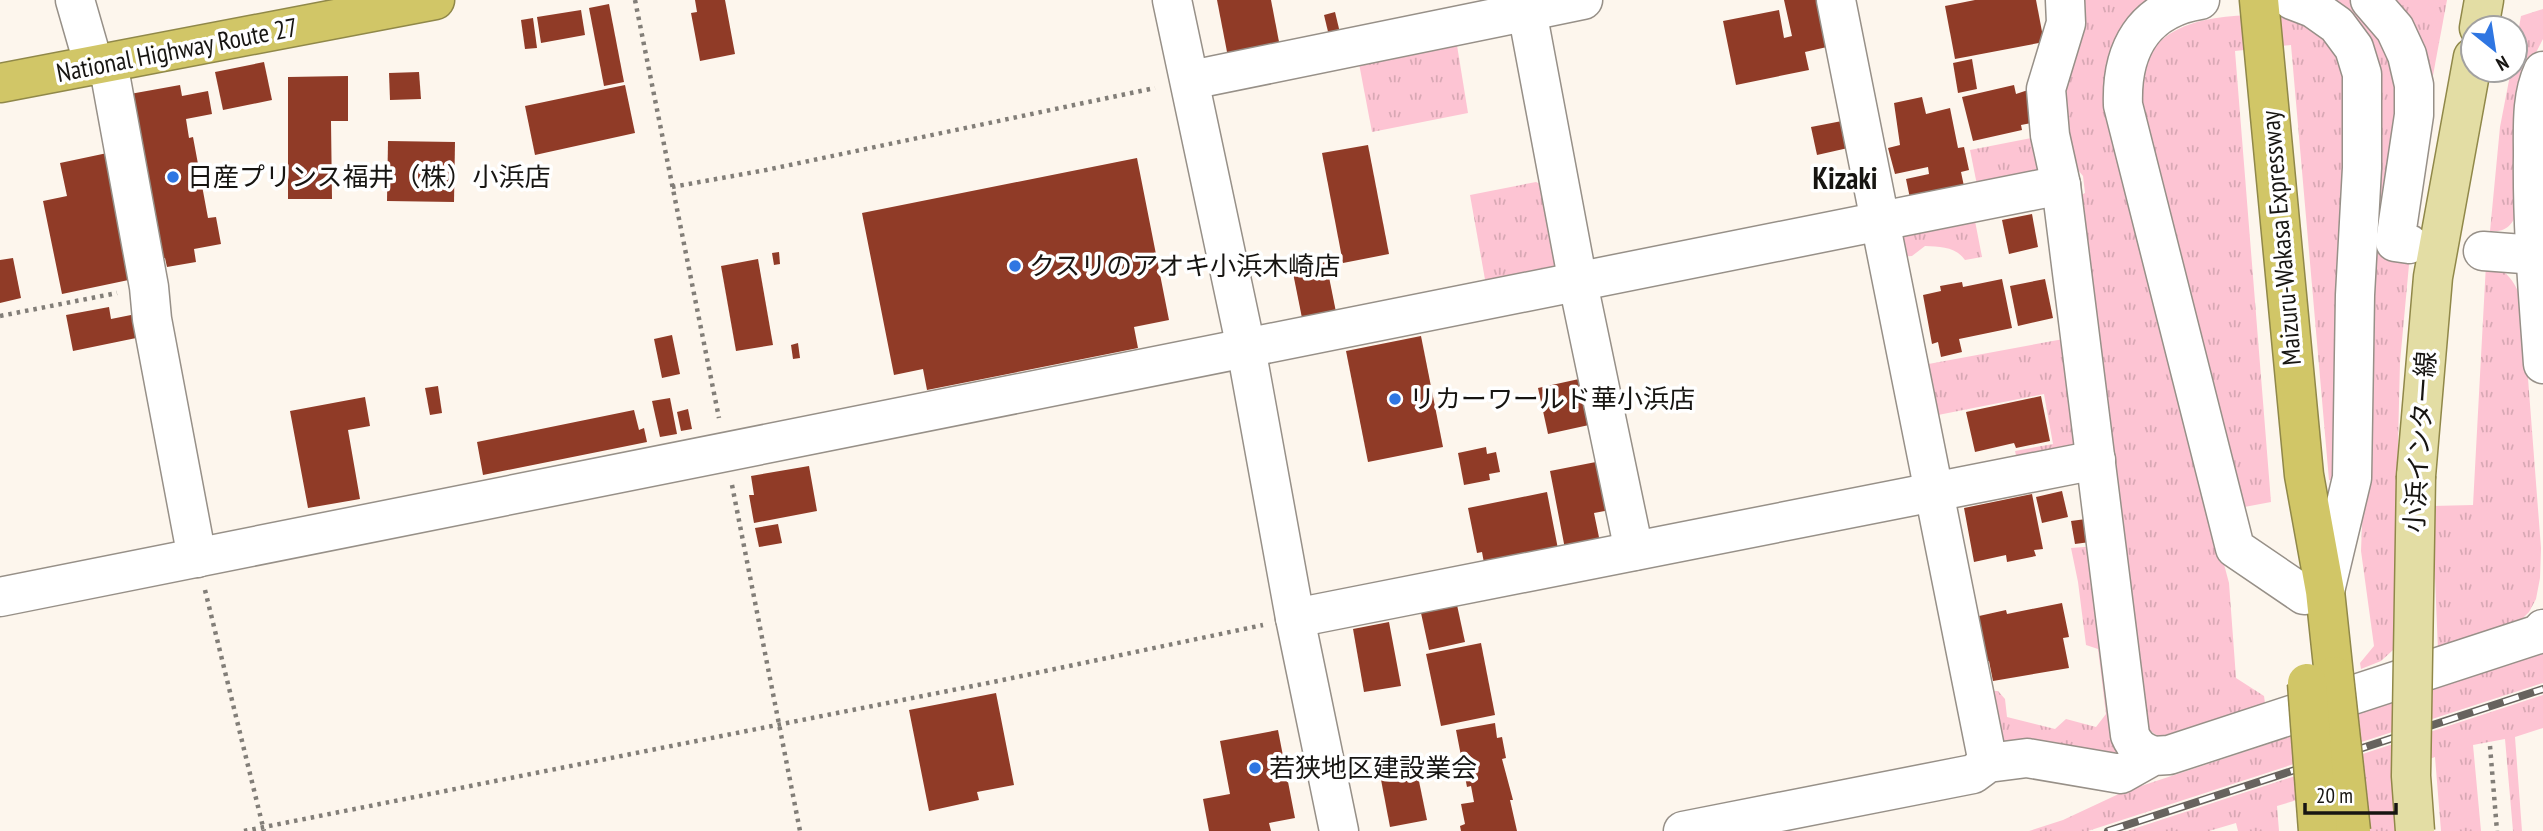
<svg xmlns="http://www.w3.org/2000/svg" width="2543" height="831" font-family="'PT Sans Narrow','Noto Sans JP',sans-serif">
	<defs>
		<pattern id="grass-tufts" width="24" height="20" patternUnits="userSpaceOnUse" patternTransform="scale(1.75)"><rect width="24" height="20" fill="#fdc4d3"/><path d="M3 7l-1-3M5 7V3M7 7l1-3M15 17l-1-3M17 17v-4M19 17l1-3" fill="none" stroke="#d8a8b4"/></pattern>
	</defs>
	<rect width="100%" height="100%" fill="#fdf6ed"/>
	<g fill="url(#grass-tufts)">
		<path d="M2080 0H2153C2144 8 2132 16 2124 26 2099 59 2103 97 2110 135L2229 583 2236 678 2264 696 2265 703 2159 737 2138 722 2073 199 2085 193 2083 176 2069 159 2056 89Z"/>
		<polygon points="2328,0 2355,0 2399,57 2410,254 2400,362 2393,650 2381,661 2361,669 2360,663 2374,646 2361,551 2376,170"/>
		<polygon points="2382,0 2447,0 2431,86"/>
		<path d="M2543 9V39L2528 68 2519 208C2513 223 2508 233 2490 231L2500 127 2511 70H2515V49L2521 16Z"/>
		<path d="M2289 14 2307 21 2341 55 2347 78 2337 480H2329L2291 45 2235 51 2271 502 2239 508 2137 102C2139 92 2139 80 2143 70 2161 10 2241 16 2289 14Z"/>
		<polygon points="1455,33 1468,113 1372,132 1357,53"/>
		<polygon points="2037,137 2044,172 1978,190 1970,150"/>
		<polygon points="1536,182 1550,189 1557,272 1486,285 1470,195"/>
		<path d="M1975 221 1982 257 1965 260C1955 246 1940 247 1925 246L1912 256 1900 257 1895 233Z"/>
		<path d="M2486 264C2507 269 2514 281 2522 300L2541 548 2540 578 2536 599 2529 612 2518 623 2438 650 2432 506 2473 505Z"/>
		<polygon points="2069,338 2083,448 2018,464 2015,451 2053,444 2044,394 1933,416 1923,365"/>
		<polygon points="2097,546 2119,758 2001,742 1990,691 1998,691 2005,699 2007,717 2055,729 2066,719 2096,727 2106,714 2098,649 2086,645 2078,582 2071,548"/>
		<polygon points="2543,653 2543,683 2088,831 2029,831 2063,820 2123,792"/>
		<polygon points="2543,695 2543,728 2515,737 2522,831 2513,831 2505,739 2473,745 2481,831 2441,831 2435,757 2392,772 2396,831 2362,831 2357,782 2277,806 2279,831 2238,831 2236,823 2209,831 2127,831"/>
	</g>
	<g fill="#903b27">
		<polygon points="695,0 725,0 735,54 700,61 691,13 697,12"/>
		<polygon points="1217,0 1271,0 1280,47 1228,57"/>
		<polygon points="1784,0 1817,0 1827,47 1805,52 1809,70 1736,85 1723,21 1779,10 1784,38 1792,36"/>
		<polygon points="1975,0 2036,0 2044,42 1955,59 1945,6"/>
		<polygon points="609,4 624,82 604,86 589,8"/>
		<polygon points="581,10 585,35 541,43 537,17"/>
		<polygon points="1335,12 1341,37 1330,40 1324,15"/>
		<polygon points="533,18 537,48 525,49 521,20"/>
		<polygon points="1972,59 1977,89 1958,93 1953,63"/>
		<polygon points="264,62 272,100 223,110 215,72"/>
		<polygon points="419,72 421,99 390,100 389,73"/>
		<polygon points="348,76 348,121 331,121 332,199 288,199 288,77"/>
		<polygon points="180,85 182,96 208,91 212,114 186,119 189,138 193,137 208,218 216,217 221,244 194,249 196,262 167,267 165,258 159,259 130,94"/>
		<polygon points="625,85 635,133 535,155 525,106"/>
		<polygon points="2014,85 2016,94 2028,90 2036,122 2021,125 2022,130 1973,141 1962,97"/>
		<polygon points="1922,97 1926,114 1950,108 1958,148 1964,147 1969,170 1961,172 1965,191 1911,203 1906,179 1929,174 1928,167 1895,174 1888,148 1900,145 1894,103"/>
		<polygon points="1842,121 1848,148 1817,155 1811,127"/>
		<polygon points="388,141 455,142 454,202 387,201"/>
		<polygon points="1368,145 1389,254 1343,263 1322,153"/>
		<polygon points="112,152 138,278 62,294 43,201 67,196 60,163"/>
		<polygon points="1137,158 1169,320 1134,327 1138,348 927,390 923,369 894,375 862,213"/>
		<polygon points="2032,214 2038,247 2009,254 2002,220"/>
		<polygon points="779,252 780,264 774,265 772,253"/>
		<polygon points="13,258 21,298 0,303 0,260"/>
		<polygon points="758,259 773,345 736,351 721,266"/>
		<polygon points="1326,262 1337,317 1303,323 1292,268"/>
		<polygon points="2002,279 2012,328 1959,339 1962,352 1941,357 1938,342 1932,344 1923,295 1941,291 1940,286 1962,282 1963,287"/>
		<polygon points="2045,279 2053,318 2018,326 2010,286"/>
		<polygon points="109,307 111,319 136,314 141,337 73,351 66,315"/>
		<polygon points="672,335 680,374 662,378 654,339"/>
		<polygon points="1421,336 1443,447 1368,462 1346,351"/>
		<polygon points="798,343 800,358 793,359 791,345"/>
		<polygon points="1579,379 1589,425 1548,434 1538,388"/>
		<polygon points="438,386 442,413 430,415 425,388"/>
		<polygon points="2041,396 2050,441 2016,448 2014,443 1975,452 1966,412"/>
		<polygon points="365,397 370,426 348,430 360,499 308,508 290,411"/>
		<polygon points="670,398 677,434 660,437 652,401"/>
		<polygon points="688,409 692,429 681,431 677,412"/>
		<polygon points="634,410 639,430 644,428 647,442 483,475 477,442"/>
		<polygon points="1486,447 1487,454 1496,452 1500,472 1489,474 1490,480 1464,485 1458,453"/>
		<polygon points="1601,461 1610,510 1594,513 1601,547 1566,554 1550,471"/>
		<polygon points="809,466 817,511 754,523 749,495 754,495 751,476"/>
		<polygon points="2062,491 2068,517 2042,523 2036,497"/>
		<polygon points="1547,492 1558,549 1484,563 1482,552 1477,553 1468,508"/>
		<polygon points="2032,494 2043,549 2034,550 2036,556 2007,562 2006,555 1974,562 1964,508"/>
		<polygon points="2086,519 2090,542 2075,544 2071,521"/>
		<polygon points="778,524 782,543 759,547 755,528"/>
		<polygon points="2062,603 2069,637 2063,638 2069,668 1993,681 1989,661 1986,662 1979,616 2006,610 2007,614"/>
		<polygon points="1457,605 1465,642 1429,650 1421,613"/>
		<polygon points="1389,622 1401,686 1364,692 1353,629"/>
		<polygon points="1481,643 1495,715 1441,726 1426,654"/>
		<polygon points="996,693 1014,785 977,792 979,800 929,811 909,710"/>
		<polygon points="1495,723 1497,738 1502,737 1506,758 1502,759 1513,800 1510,800 1517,831 1461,831 1460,826 1465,824 1461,804 1474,802 1471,786 1467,787 1456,730"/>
		<polygon points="1278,730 1295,818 1269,823 1271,831 1209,831 1203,799 1230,794 1220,741"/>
		<polygon points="1414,757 1427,820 1390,827 1378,764"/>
	</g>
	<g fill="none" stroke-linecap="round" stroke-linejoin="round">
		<g stroke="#979088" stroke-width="41">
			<g id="minor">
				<polyline points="75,0 94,66"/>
				<polyline points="1172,0 1246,348 1295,618 1339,831"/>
				<polyline points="1836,0 1988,763"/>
				<path d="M2200 0C2143 9 2121 50 2123 105L2235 548 2304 595"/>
				<polyline points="2292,0 2313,8 2337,25 2354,48 2362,74 2362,168 2355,295 2352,478 2325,591"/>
				<polyline points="2370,0 2395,29 2407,55 2414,85 2414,115 2395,242 2409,244"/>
				<polyline points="1527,11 1578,283 1634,551"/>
				<polyline points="108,63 149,287 152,319 197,558"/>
				<path d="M2543 71C2531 97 2533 127 2533 155 2532 225 2538 294 2543 364"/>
				<polyline points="1191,80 1583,0"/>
				<polyline points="2061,185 2050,135 2046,89 2066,23 2065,0"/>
				<polyline points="2483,251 2536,255"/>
				<path d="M0 597 2061 185 2130 735C2135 747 2141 751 2153 756"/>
				<polyline points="1295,618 2096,460"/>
				<polyline points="1683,831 1973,774 1988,763 2027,758 2121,774 2153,756 2169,755 2539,634 2543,629"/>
			</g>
		</g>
		<g stroke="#908849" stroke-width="41">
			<g id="major">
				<polyline points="2479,28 2484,0"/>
				<polyline points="2416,476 2433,277 2473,57"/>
			</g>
		</g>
		<g stroke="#908849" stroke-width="41">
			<g id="highway">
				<polyline points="2259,0 2304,475 2325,591 2334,676"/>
				<polyline points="0,83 435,0"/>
			</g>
		</g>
		<g stroke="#827e78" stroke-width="4.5" stroke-dasharray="3.5 5" stroke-linecap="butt">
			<polyline points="635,0 719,418"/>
			<polyline points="672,187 766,170 1155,88"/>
			<polyline points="0,316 117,293"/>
			<polyline points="732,485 800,831"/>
			<polyline points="205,590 264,831"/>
			<polyline points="2490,746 2497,831"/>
			<polyline points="244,831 998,681 1263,625"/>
		</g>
		<use href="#minor" stroke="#fff" stroke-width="38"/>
		<use href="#major" stroke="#e3dda4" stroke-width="38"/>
		<use href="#highway" stroke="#d1c667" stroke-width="38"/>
		<g stroke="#67635e" stroke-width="8">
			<polyline id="rail" points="2108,831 2543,689"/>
		</g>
		<use href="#rail" stroke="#fff" stroke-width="5" stroke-dasharray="16" stroke-linecap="butt"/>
		<g stroke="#908849" stroke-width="41" stroke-linecap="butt">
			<polyline id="major-bridge" points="2415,831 2411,776 2416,476"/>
		</g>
		<g stroke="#908849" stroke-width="41" stroke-linecap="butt">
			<g id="highway-bridge">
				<polyline points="2334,676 2351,831"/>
				<polyline points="2307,683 2318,831"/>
			</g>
		</g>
		<use href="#major-bridge" stroke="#e3dda4" stroke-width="38"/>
		<use href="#highway-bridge" stroke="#d1c667" stroke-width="38"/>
	</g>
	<g fill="#2f76e2" stroke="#fff" stroke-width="2.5">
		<circle cx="173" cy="177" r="7"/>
		<circle cx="1015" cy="266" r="7"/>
		<circle cx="1395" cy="399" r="7"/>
		<circle cx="1255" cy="768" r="7"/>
	</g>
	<g text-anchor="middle" stroke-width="7" stroke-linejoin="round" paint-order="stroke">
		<g font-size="26" fill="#171512" stroke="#fff">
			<text transform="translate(177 50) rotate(-11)" y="9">National Highway Route 27</text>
			<text transform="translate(2281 238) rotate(-95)" y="9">Maizuru-Wakasa Expressway</text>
			<text transform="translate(2420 442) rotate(-86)" y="9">小浜インター線</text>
		</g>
		<g font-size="26" fill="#171512" stroke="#fff" text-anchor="start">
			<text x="187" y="186">日産プリンス福井（株）小浜店</text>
			<text x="1029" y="275">クスリのアオキ小浜木崎店</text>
			<text x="1409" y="408">リカーワールド華小浜店</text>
			<text x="1269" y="777">若狭地区建設業会</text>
		</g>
		<g font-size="30" font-weight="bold" fill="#171512" stroke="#fff">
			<text x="1845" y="189">Kizaki</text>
		</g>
	</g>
	<g transform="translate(2494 49) rotate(150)"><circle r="33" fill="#ffffff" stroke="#a2a1a0" stroke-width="2"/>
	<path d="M0-5L12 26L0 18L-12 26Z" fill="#2f76e2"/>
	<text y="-10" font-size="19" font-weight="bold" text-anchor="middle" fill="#171512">N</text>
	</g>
	<path d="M2305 803v10h91v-10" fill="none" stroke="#171512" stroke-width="3.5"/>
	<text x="2316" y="803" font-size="21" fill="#171512" stroke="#ffffff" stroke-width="5" paint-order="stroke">20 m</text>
</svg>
